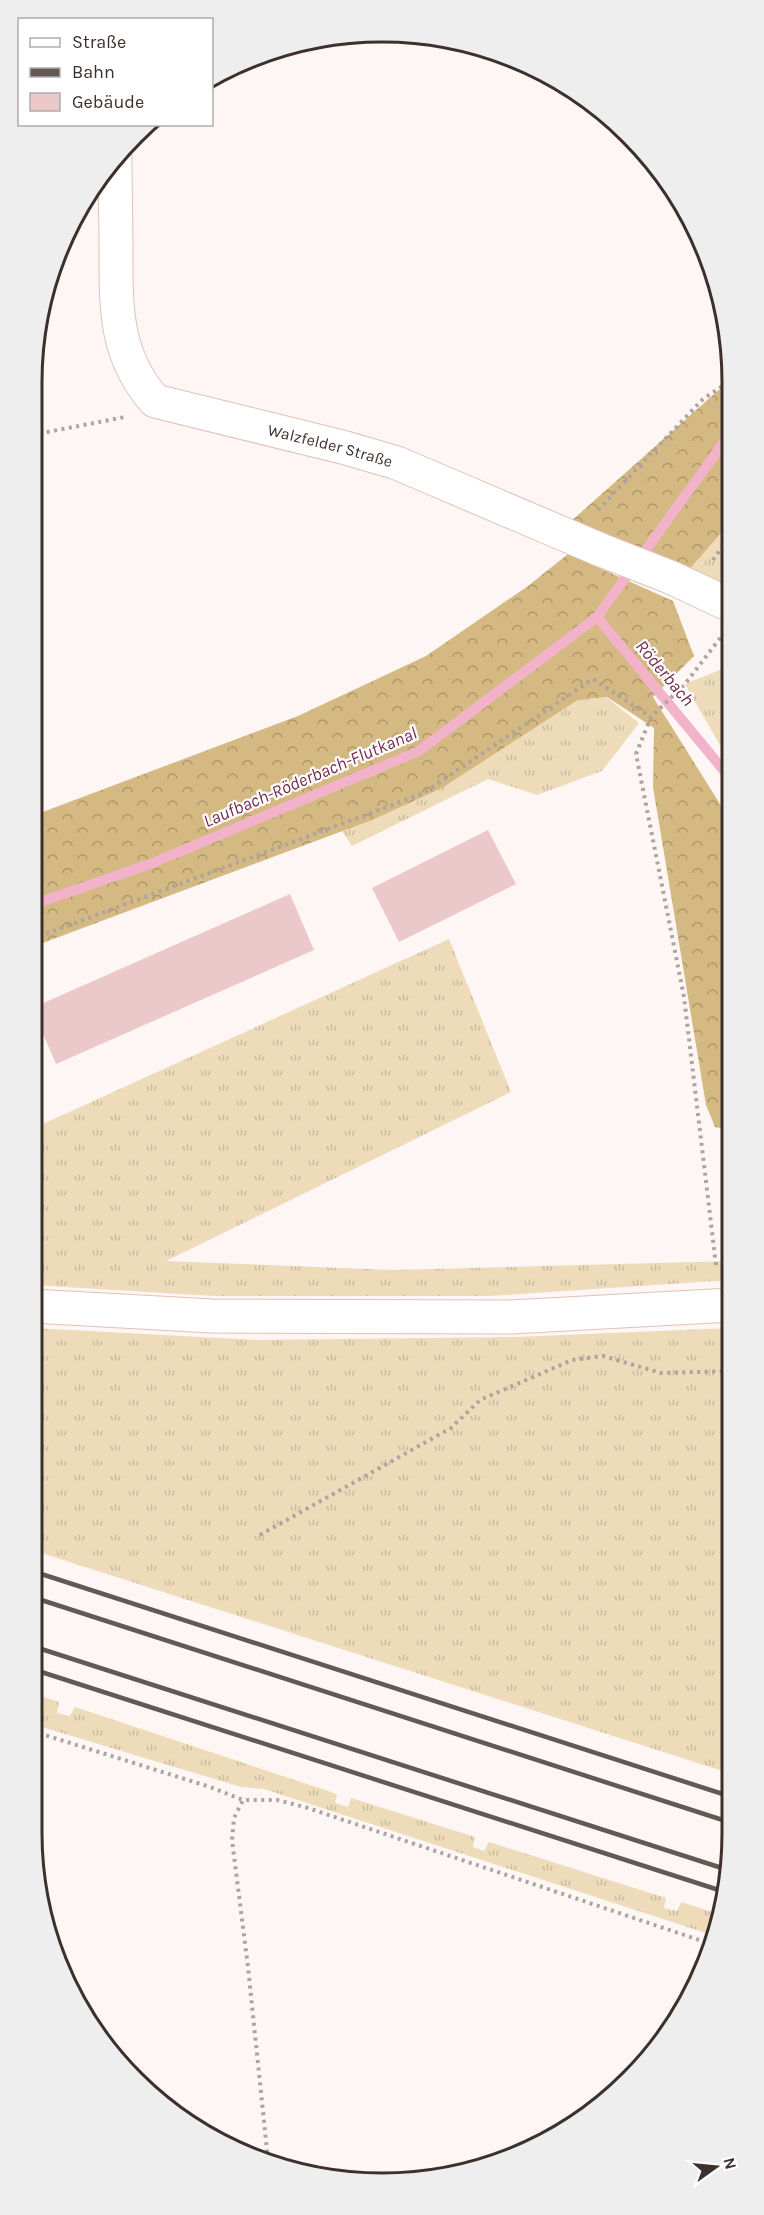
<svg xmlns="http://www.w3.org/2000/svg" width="764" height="2215" font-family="Karla,sans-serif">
	<defs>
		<pattern id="grass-tufts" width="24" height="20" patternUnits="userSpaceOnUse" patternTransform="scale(1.5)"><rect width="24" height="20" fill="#eddbba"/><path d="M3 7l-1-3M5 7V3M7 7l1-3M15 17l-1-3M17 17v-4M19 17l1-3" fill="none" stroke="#ccbca0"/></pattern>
		<pattern id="forest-crowns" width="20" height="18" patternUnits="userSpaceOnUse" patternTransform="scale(1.5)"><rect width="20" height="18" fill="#d5b982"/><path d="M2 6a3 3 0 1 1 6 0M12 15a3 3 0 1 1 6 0" fill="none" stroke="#ae976b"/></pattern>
	</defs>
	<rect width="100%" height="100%" fill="#fdf6f4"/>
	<g fill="url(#grass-tufts)">
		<polygon points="730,523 730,592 687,572"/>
		<polygon points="730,666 730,763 685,684"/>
		<polygon points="606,697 639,723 602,771 537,795 488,779 352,846 342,831 442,788 578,700"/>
		<polygon points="449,939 511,1092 166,1261 393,1270 731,1261 731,1280 491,1296 214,1296 32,1285 32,1129"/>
		<polygon points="731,1328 732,1774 32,1550 32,1328 257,1340 515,1337"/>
		<polygon points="32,1693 59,1702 57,1713 70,1716 75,1707 337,1794 335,1803 348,1807 351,1798 475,1837 473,1847 484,1851 489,1842 666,1898 664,1908 677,1911 681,1902 722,1915 721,1923 715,1936 264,1789 241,1787 32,1724"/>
	</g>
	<g fill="url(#forest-crowns)">
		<polygon points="730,380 730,523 687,572 569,523"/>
		<polygon points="568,554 673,601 694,656 653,697 730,820 731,1130 715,1127 706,1105 653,787 654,728 607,697 578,700 442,788 372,820 32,947 32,816 298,716 426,656 528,586"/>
	</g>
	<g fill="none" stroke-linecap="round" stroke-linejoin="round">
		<g stroke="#f2b3ca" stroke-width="10">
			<polyline points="597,617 730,778"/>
			<polyline points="32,905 150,864 419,751 597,617 730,434"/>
		</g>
	</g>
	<g fill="#ebc9ca">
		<polygon points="488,830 516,884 399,942 372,888"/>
		<polygon points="290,894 314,950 56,1064 32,1008"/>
	</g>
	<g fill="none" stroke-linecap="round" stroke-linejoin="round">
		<g stroke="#e0c1b7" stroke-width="35">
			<g id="minor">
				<path id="s1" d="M115 159C115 190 116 221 116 252 116 308 115 356 155 401L346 448 397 463 601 550 670 577 730 605"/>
			</g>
		</g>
		<g stroke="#e0c1b7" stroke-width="35">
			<polyline id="primary" points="32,1306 212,1316 511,1317 731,1305"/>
		</g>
		<g stroke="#ada4a1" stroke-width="4" stroke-dasharray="3 4.5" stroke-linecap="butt">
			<polyline points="32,435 125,417"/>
			<polyline points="598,510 703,399 730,381"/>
			<polyline points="713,560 730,535"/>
			<polyline points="32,939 422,794 593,679 651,717"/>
			<polyline points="716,1265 684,997 636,754 651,717 685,684 721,637"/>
			<polyline points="260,1535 451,1428 480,1400 572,1360 603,1356 661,1373 732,1371"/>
			<polyline points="32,1731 210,1787 243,1800"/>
			<polyline points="268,2160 248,1967 232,1840 234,1818 243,1800 277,1800 308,1808 711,1944"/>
		</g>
		<use href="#minor" stroke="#fff" stroke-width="33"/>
		<use href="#primary" stroke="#fff" stroke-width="33"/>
		<g stroke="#635854" stroke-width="4.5">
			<polyline points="32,1571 732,1797"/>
			<polyline points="32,1597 732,1823"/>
			<polyline points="32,1646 728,1870"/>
			<polyline points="32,1669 725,1892"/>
		</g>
	</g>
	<g text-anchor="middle" stroke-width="4.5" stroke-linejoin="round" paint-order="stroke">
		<g font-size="16" fill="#3c302c" stroke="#fff">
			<text dy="6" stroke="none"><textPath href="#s1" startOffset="432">Walzfelder Straße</textPath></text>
		</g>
		<g font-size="18" font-style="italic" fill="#742b4b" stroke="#fff">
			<text transform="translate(665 673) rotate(50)" y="6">Röderbach</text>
			<text transform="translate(310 777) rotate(-23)" y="6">Laufbach-Röderbach-Flutkanal</text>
		</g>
	</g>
	<path d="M0 0H764V2215H0ZM382 42H382A340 340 0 0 1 722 382V1833A340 340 0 0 1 382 2173H382A340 340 0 0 1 42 1833V382A340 340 0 0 1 382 42Z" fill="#efeeee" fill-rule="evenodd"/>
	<path fill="none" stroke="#3c302c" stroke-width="3" d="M382 42H382A340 340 0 0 1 722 382V1833A340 340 0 0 1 382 2173H382A340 340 0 0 1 42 1833V382A340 340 0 0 1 382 42Z"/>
	<rect x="18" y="18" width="195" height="108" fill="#ffffff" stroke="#b1acab" stroke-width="1.5"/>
	<rect x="30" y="38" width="30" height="9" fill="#ffffff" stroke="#b1acab" stroke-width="1.5"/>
	<text x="72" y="48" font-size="18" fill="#3c302c">Straße</text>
	<rect x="30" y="68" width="30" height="9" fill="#635854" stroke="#b1acab" stroke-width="1.5"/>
	<text x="72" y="78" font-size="18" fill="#3c302c">Bahn</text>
	<rect x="30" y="93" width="30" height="18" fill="#ebc9ca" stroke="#b1acab" stroke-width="1.5"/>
	<text x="72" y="108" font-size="18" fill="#3c302c">Gebäude</text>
	<g transform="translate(716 2167) rotate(75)" stroke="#ffffff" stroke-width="4.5" paint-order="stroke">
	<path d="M0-4.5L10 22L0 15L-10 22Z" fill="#3c302c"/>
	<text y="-9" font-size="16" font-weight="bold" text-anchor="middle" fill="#3c302c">N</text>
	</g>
</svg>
